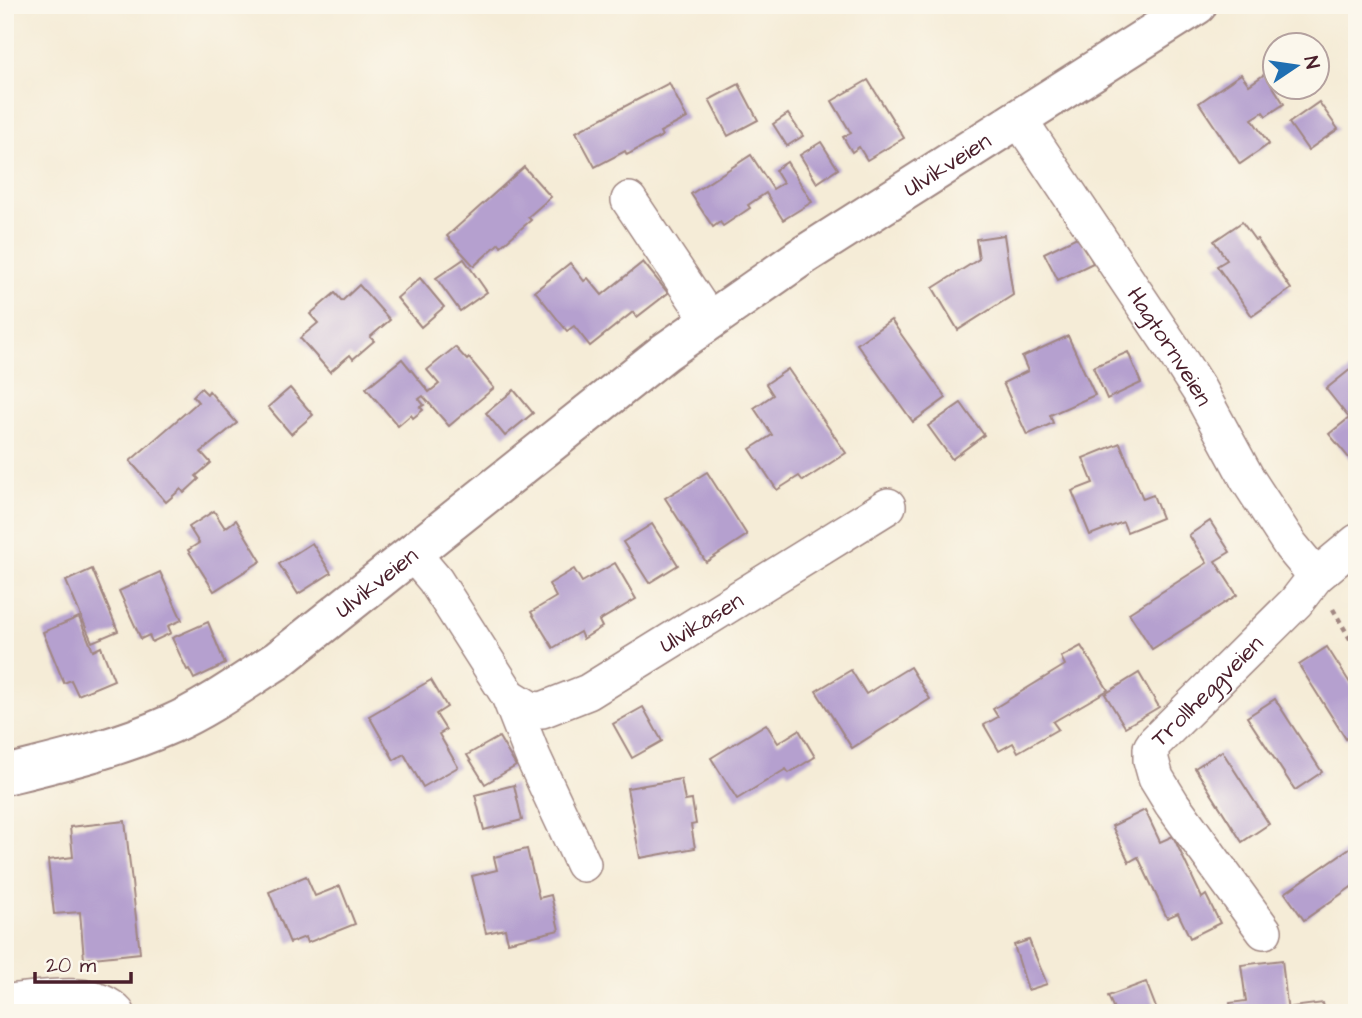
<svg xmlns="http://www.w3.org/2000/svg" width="1362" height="1018" font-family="'Architects Daughter',sans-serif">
	<rect width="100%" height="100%" fill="#fbf7ec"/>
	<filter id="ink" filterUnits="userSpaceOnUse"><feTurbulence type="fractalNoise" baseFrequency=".0143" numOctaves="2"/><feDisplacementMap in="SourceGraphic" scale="14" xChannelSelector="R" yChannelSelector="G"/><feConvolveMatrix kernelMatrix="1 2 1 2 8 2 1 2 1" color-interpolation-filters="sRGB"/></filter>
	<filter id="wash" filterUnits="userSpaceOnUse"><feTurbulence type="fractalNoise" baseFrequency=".00686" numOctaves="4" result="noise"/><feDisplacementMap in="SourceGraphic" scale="28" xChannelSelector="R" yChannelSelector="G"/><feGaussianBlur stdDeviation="1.57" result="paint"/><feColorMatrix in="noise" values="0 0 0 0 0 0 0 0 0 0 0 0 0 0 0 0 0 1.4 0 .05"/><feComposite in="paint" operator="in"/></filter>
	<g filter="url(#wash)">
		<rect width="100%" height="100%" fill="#f5ecd7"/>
		<g id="blocks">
			<g fill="#b5a0cf">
				<polygon points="1241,74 1249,85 1265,74 1284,104 1266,116 1263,112 1252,119 1269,144 1240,164 1199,103"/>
				<polygon points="868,80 904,138 867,160 859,147 852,152 843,137 851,133 832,101"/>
				<polygon points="669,83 687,118 660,132 662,136 627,155 625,151 595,167 576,132"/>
				<polygon points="739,84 758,120 728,136 709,100"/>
				<polygon points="1319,102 1338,129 1308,150 1289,123"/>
				<polygon points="788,114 803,136 787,146 773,124"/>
				<polygon points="821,142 838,169 817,183 800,155"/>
				<polygon points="751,155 773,189 783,183 775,170 787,162 812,202 783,220 766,193 748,205 750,208 723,226 720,222 713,227 691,194"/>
				<polygon points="524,167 551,197 528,217 531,220 501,246 499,243 474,266 447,236"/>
				<polygon points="1242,222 1255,240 1257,239 1291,289 1252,316 1217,266 1227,260 1214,241"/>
				<polygon points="1004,235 1013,295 958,330 933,288 979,259 976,239"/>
				<polygon points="1079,236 1093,263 1058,280 1044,253"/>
				<polygon points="464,259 487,292 460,311 436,278"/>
				<polygon points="643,262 668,293 637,317 633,312 590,346 574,326 567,331 535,291 570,263 584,281 588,278 602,295"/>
				<polygon points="420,278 444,307 421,327 397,298"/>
				<polygon points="359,285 390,320 370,337 374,341 353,359 350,355 330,372 300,338 318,323 310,314 335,293 342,301"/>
				<polygon points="891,320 946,398 913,422 857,344"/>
				<polygon points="1068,336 1095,395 1050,415 1053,423 1027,435 1003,383 1028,371 1022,357"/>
				<polygon points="455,347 467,360 469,358 494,388 449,426 423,396 419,399 424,405 420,407 423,410 413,418 411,415 398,426 366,388 402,359 429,392 439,384 427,370"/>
				<polygon points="1128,352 1141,383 1107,399 1093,367"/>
				<polygon points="1357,364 1357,462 1354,464 1329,434 1349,418 1326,389"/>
				<polygon points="788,369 846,453 803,481 799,476 777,490 750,449 772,435 754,408 773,395 766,384"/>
				<polygon points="201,388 207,394 209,391 237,423 201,452 211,463 196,476 199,479 184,493 181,489 166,502 130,461 198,402 193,396"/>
				<polygon points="290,388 313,415 291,434 268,407"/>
				<polygon points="514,390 533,413 505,436 486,413"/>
				<polygon points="961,403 984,435 952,459 928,426"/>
				<polygon points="1120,443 1143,499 1153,495 1162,518 1127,532 1123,522 1090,535 1072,491 1093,483 1083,458"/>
				<polygon points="707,472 747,535 706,562 665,498"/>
				<polygon points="214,511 225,528 236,520 261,561 214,591 188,550 199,543 189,527"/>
				<polygon points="1210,521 1230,552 1215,561 1237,595 1152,649 1129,613 1207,563 1189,535"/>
				<polygon points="652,524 678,565 649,583 623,542"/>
				<polygon points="312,543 331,573 298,594 279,564"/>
				<polygon points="615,563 636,599 599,621 602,627 583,639 580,632 553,648 531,612 556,597 549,584 574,569 582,582"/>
				<polygon points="92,569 118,631 92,642 66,581"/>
				<polygon points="160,572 182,620 168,626 171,633 152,642 149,635 141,639 119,591"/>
				<polygon points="79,617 93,651 101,647 114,680 78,695 71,680 64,683 43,632"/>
				<polygon points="208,622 225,664 194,679 189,669 187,670 172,638"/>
				<polygon points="1081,646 1108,690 1053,722 1058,729 1018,752 1013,743 999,751 984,725 998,717 993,709 1065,665 1061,657"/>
				<polygon points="1327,647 1357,694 1357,732 1346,739 1299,665"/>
				<polygon points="910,667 930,699 852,748 816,691 851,670 866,694"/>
				<polygon points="1139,673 1159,707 1125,727 1105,694"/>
				<polygon points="431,680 447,707 436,714 446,730 439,734 458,767 423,787 404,754 394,760 369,716"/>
				<polygon points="1275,699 1322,772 1295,790 1247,717"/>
				<polygon points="643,707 662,741 632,758 613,724"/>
				<polygon points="766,724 778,743 799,730 815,757 789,773 786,769 737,799 711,758"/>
				<polygon points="499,737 516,766 485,784 467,755"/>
				<polygon points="1222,751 1269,824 1242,842 1195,768"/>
				<polygon points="681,779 685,801 692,800 696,824 691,825 695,848 640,858 627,788"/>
				<polygon points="514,785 522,820 484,830 475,795"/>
				<polygon points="1145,810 1160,842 1173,836 1202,898 1206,895 1220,923 1190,938 1178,913 1167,918 1138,857 1129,862 1112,826"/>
				<polygon points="125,821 140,953 84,959 80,912 54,914 48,860 73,857 70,827"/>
				<polygon points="1357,843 1357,883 1304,920 1285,893"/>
				<polygon points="527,849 539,898 551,895 559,930 508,942 505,929 486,933 472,876 497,870 494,857"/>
				<polygon points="306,876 315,896 340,886 355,924 307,943 305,937 290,943 269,892"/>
				<polygon points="1029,940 1047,984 1028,990 1014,945"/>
				<polygon points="1282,960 1288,1013 1231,1013 1230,1003 1246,1001 1241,965"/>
				<polygon points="1146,982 1158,1013 1104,1013 1114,1009 1108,996"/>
				<polygon points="1323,1003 1325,1013 1293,1013 1292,1007"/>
			</g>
		</g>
	</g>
	<g filter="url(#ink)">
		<use href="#blocks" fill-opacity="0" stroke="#a08681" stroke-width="2"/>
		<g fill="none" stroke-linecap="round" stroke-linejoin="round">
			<g stroke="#a08681" stroke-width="38">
				<g id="minor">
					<path id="s1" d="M1019 119 1171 346 1199 390 1248 480 1291 546 1316 576"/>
					<polyline points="629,200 710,321"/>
					<polyline points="413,554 435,580 509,696 533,757 583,864"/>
					<path id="s2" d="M509 696 530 709 542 710 588 692 888 506"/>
					<path id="s3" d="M1264 931 1172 804 1156 778 1151 760V748L1155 742 1296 602 1316 576 1357 542"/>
					<path d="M5 1002C38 1000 93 986 117 1013"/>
				</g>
			</g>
			<g stroke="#a08681" stroke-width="42">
				<g id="tertiary">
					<path id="s4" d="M5 775C62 761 118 748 171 724 209 707 243 682 278 660L665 352 801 257 1197 5"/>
				</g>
			</g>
			<polyline stroke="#a08681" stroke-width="4.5" stroke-dasharray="5 5" stroke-linecap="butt" points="1333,609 1357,651"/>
			<use href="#minor" stroke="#fff" stroke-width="35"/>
			<use href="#tertiary" stroke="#fff" stroke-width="38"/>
		</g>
	</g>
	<g text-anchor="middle" stroke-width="7" stroke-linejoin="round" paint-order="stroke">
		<g font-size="23" fill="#4a1f2b" stroke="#fbf7ec">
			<text dy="8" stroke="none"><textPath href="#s4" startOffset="1132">Ulvikveien</textPath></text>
			<text dy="8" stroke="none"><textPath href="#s1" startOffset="273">Hagtornveien</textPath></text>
			<text dy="8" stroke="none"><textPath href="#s4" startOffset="424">Ulvikveien</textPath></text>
			<text dy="8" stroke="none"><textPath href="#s2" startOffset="219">Ulvikåsen</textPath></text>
			<text dy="8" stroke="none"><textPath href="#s3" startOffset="298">Trollheggveien</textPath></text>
		</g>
	</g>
	<rect width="1362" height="1018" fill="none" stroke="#fbf7ec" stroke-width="28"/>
	<g transform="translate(1296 66) rotate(77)"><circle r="33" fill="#fbf7ec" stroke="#b4a19f" stroke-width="2"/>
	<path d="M0-5L12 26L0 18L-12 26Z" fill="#1f6fb2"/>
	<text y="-10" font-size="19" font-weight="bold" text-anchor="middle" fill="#4a1f2b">N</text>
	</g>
	<path d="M35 972v10h96v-10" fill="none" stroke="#4a1f2b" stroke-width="3.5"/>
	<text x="46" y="972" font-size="21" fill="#4a1f2b" stroke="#fbf7ec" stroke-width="5" paint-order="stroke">20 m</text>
</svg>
